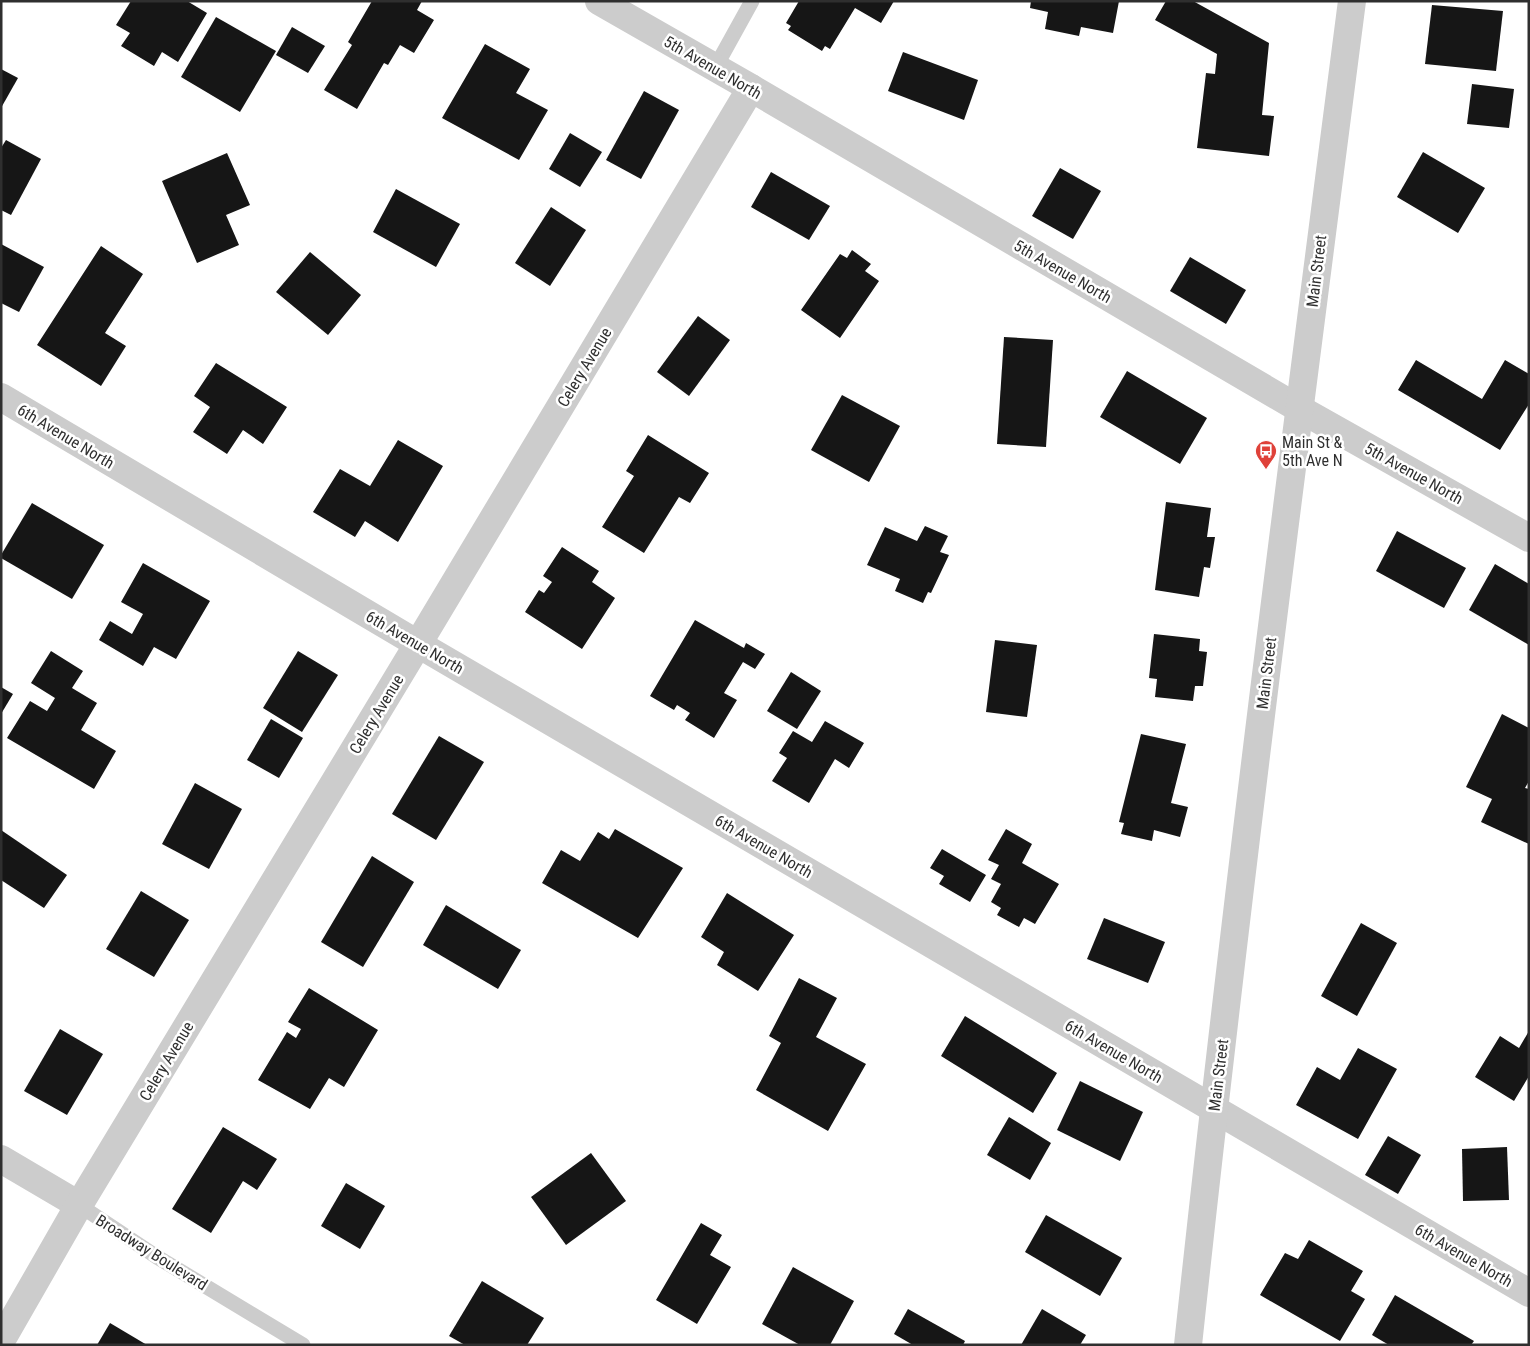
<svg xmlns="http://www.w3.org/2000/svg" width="1530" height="1346" font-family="'Roboto Condensed',sans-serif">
	<rect width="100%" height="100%" fill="#fff"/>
	<g fill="#161616">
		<polygon points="131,1 187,1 207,13 178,62 162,52 154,66 121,46 130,33 116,25"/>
		<polygon points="372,1 422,1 417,10 434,20 414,53 400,45 388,65 384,63 357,109 324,90 352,45 348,42"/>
		<polygon points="799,1 894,1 881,23 855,8 830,49 825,46 822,51 788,30 791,26 786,23"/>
		<polygon points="1031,1 1119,1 1113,33 1081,27 1079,36 1045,29 1048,12 1030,8"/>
		<polygon points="1166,1 1193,1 1269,43 1262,115 1274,116 1269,156 1197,148 1206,73 1215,74 1217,54 1155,20"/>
		<polygon points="1432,5 1503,11 1496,71 1425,64"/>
		<polygon points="216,17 276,51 240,112 181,77"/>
		<polygon points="292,27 325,46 308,73 276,55"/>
		<polygon points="485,44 530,69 516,93 548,110 519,160 442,118"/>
		<polygon points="903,52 978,80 964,120 888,91"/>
		<polygon points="1,69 18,78 1,108"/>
		<polygon points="1472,84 1514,89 1509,128 1467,124"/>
		<polygon points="644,91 679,110 641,179 606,160"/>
		<polygon points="570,133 602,152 580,187 549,169"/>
		<polygon points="6,140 41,159 11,215 1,210 1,148"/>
		<polygon points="1423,152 1485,188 1458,233 1397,197"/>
		<polygon points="227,153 250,205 226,215 239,245 197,263 162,181"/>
		<polygon points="1060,168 1101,191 1073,239 1032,216"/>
		<polygon points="771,172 830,206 809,240 751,207"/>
		<polygon points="396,189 460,224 436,267 373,232"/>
		<polygon points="551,207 586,230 550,286 515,263"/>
		<polygon points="1,244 44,267 19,312 1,303"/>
		<polygon points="101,246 143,274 105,333 126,346 101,386 37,345"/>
		<polygon points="852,250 871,264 865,271 879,281 840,338 801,310 840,254 847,258"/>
		<polygon points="310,252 361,295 328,335 276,292"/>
		<polygon points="1190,257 1246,290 1226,324 1170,291"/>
		<polygon points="698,316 730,340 689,396 657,372"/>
		<polygon points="1004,337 1053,340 1046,447 997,444"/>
		<polygon points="1416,360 1482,399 1505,360 1529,374 1529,404 1500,450 1398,390"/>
		<polygon points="216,363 287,407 263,444 243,430 227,454 193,432 210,407 194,396"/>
		<polygon points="1127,371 1207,418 1180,464 1100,417"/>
		<polygon points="842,395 900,426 869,482 811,450"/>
		<polygon points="648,435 709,473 690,503 679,497 644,553 602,527 634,476 626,471"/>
		<polygon points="398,440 443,466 398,542 365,521 355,537 313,512 340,469 370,486"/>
		<polygon points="1166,502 1211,508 1207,537 1215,537 1210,568 1204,567 1199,597 1155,590"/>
		<polygon points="32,503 104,545 72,599 1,558 1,555"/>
		<polygon points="925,526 948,536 940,552 949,555 931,593 928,592 923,603 895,591 900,579 867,565 885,527 917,541"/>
		<polygon points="1397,531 1466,568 1444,608 1376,571"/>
		<polygon points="562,547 599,571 592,582 615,598 582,649 525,612 539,590 544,593 552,582 543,576"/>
		<polygon points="143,563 210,601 176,659 154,647 143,666 99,640 110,621 132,634 143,614 121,602"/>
		<polygon points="1495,564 1529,584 1529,645 1469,610"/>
		<polygon points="695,620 744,648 746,643 765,654 755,669 743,662 724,693 737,700 714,738 685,720 690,713 677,705 674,710 650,696"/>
		<polygon points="1154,634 1200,639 1199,651 1207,652 1203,686 1195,686 1193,701 1155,697 1157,679 1149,678"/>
		<polygon points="995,640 1037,645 1027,717 986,712"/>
		<polygon points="51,651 83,671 72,688 97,703 81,730 116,751 94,789 7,738 30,701 47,711 55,698 31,683"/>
		<polygon points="298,651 338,675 302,732 263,708"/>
		<polygon points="791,672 821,691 797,729 767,711"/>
		<polygon points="1,687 13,694 1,714"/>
		<polygon points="1502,714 1529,728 1529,781 1525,788 1529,789 1529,844 1481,822 1492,799 1466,787"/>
		<polygon points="271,719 303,738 279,778 247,760"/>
		<polygon points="825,721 864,743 849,768 835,759 809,803 772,781 787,758 779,753 793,731 812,742"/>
		<polygon points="1141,734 1186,744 1171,803 1188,807 1180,837 1154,830 1152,841 1121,834 1124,823 1119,822"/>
		<polygon points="439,736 484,762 436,840 392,814"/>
		<polygon points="195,783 242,809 209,869 162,844"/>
		<polygon points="615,829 683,868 638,938 542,883 561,850 580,861 598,832 609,839"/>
		<polygon points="1006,829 1032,844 1022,863 1059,884 1035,924 1024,918 1019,927 997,915 1001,908 991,902 1001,884 991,879 999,865 988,860"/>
		<polygon points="1,830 67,875 44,908 1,880"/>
		<polygon points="942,849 986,875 970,902 939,884 944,876 930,868"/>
		<polygon points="372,856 414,882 363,967 321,942"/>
		<polygon points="141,891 189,920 154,977 106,949"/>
		<polygon points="727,893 794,935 758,991 717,965 724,952 701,937"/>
		<polygon points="446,905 521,950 498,989 423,945"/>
		<polygon points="1104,918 1165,942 1148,983 1087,959"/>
		<polygon points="1361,923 1397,943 1357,1016 1321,996"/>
		<polygon points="799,978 837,998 816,1037 866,1064 828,1131 756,1090 781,1043 769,1036"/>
		<polygon points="309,988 378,1030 344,1087 329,1078 310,1109 258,1080 287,1032 296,1038 301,1029 288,1022"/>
		<polygon points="965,1016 1057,1073 1033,1113 941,1056"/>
		<polygon points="60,1029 103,1054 67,1115 24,1091"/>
		<polygon points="1529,1031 1529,1076 1514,1101 1475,1077 1500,1036 1519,1048"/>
		<polygon points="1358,1048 1397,1069 1358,1139 1296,1105 1317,1067 1340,1080"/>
		<polygon points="1080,1081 1143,1112 1120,1161 1057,1130"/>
		<polygon points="1009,1117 1051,1143 1030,1180 987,1155"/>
		<polygon points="223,1127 277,1159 257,1190 243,1181 211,1233 172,1209"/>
		<polygon points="1388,1136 1421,1155 1398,1194 1365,1175"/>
		<polygon points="1507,1147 1509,1200 1463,1201 1462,1149"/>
		<polygon points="591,1153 626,1201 566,1245 531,1197"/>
		<polygon points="346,1183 385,1206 360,1249 321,1226"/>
		<polygon points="1046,1215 1122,1258 1100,1296 1025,1252"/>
		<polygon points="701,1223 722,1235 710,1255 731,1267 697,1324 656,1300"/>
		<polygon points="1309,1240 1363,1271 1351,1291 1365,1299 1340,1341 1260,1295 1285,1253 1298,1259"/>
		<polygon points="793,1267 854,1301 830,1345 800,1345 762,1324"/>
		<polygon points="482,1281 544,1318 527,1345 465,1345 449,1336"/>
		<polygon points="1395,1295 1474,1341 1471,1345 1389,1345 1372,1335"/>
		<polygon points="908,1309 965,1341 963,1345 913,1345 894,1334"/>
		<polygon points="1042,1309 1086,1335 1080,1345 1021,1345"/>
		<polygon points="110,1323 147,1345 97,1345"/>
	</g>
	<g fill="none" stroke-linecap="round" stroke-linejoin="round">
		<g stroke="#ccc" stroke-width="15">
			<polyline points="715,68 752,1"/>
			<polyline points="79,1205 157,1257 303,1345"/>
		</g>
		<g stroke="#ccc" stroke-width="28">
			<polyline points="599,1 751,88 1298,408 1529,538"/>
			<polyline points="1,397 418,644 1529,1293"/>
			<polyline points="1,1159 79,1205"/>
			<polyline points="1,1341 79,1205 418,644 751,88"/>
		</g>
		<path stroke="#ccc" stroke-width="28" d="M1188 1345C1236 896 1294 449 1352 1"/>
	</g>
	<defs>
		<g id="bus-pin" transform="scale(1.125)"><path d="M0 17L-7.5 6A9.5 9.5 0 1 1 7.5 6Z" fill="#df4139" stroke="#fff"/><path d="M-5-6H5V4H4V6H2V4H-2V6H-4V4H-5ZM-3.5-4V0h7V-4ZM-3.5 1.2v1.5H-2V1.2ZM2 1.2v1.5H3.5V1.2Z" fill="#fff"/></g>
	</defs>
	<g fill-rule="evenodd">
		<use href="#bus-pin" x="1266" y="451"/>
	</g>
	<g text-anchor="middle" stroke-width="5" stroke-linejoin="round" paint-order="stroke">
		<g font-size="16" fill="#2f2f2f" stroke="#fff">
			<text transform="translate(713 67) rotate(30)" y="6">5th Avenue North</text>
			<text transform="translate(1063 271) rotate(30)" y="6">5th Avenue North</text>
			<text transform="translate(1316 271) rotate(-83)" y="6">Main Street</text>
			<text transform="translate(584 367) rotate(-59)" y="6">Celery Avenue</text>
			<text transform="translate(66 436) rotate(31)" y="6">6th Avenue North</text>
			<text transform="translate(1414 473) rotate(29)" y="6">5th Avenue North</text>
			<text transform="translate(415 642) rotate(30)" y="6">6th Avenue North</text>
			<text transform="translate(1266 673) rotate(-83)" y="6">Main Street</text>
			<text transform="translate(376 714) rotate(-59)" y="6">Celery Avenue</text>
			<text transform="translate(764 846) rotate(30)" y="6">6th Avenue North</text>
			<text transform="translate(1114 1051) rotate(30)" y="6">6th Avenue North</text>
			<text transform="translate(166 1061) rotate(-59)" y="6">Celery Avenue</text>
			<text transform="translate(1218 1075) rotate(-83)" y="6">Main Street</text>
			<text transform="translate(152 1252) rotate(32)" y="6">Broadway Boulevard</text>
			<text transform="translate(1464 1255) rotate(30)" y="6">6th Avenue North</text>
		</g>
		<g font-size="16" fill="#2f2f2f" stroke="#fff" text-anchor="start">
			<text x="1282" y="448">Main St &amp;<tspan x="1282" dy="18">5th Ave N</tspan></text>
		</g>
	</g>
	<rect width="1530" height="1346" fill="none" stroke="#2f2f2f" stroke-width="5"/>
</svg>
